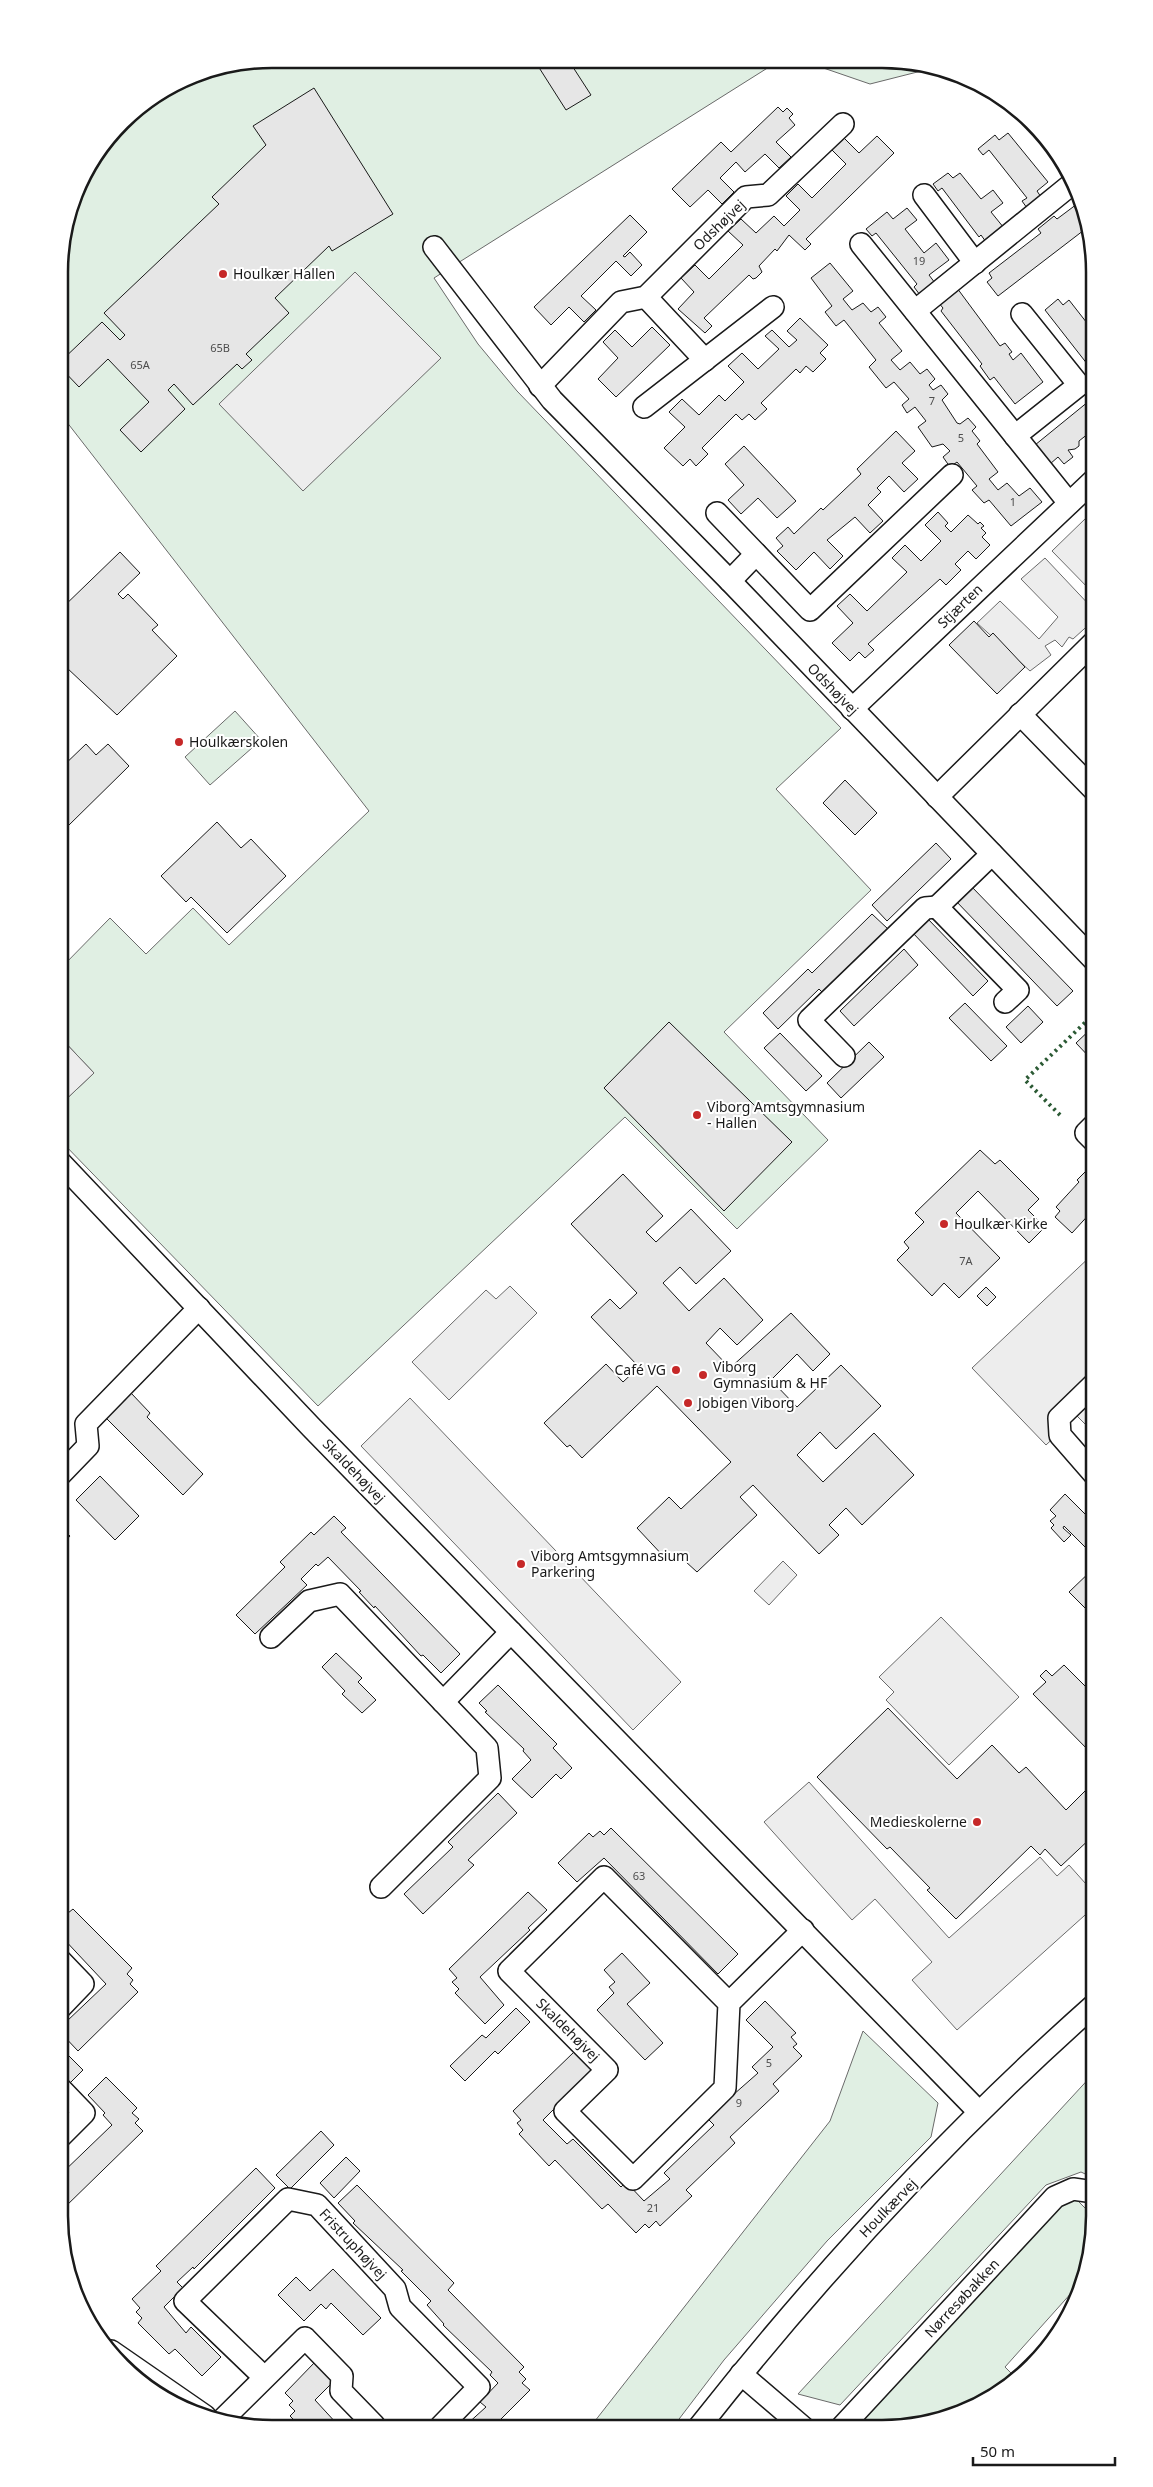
<svg xmlns="http://www.w3.org/2000/svg" width="1153" height="2487" font-family="'Noto Sans',sans-serif">
	<rect width="100%" height="100%" fill="#fff"/>
	<g fill="#e0efe3" stroke="#6a6a6a">
		<polygon points="271,59 777,62 434,278 478,344 517,391 841,728 776,789 871,890 724,1032 828,1140 737,1229 625,1117 318,1406 59,1139 59,1106 94,1073 59,1036 59,970 110,918 146,954 193,908 229,945 369,811 59,412 59,257 81,177 131,112 190,75"/>
		<polygon points="806,62 923,63 937,67 870,84"/>
		<polygon points="235,711 261,740 210,785 185,757"/>
		<polygon points="863,2031 938,2103 931,2137 827,2241 724,2360 673,2427 591,2426 830,2121"/>
		<polygon points="1094,2073 1094,2178 1081,2172 1046,2185 840,2405 798,2394"/>
		<path d="M1076 2199 1094 2217V2230L1082 2281 1005 2367 1016 2378C970 2418 912 2428 853 2428L1051 2210Z"/>
	</g>
	<g fill="#ededed" stroke="#6a6a6a">
		<polygon points="355,272 441,358 303,491 219,404"/>
		<polygon points="1086,518 1094,526 1094,594 1052,551"/>
		<polygon points="1045,558 1094,610 1094,620 1073,639 1069,637 1062,647 1055,640 1045,646 1051,655 1030,671 977,623 1000,601 1039,639 1058,617 1021,579"/>
		<polygon points="59,1036 94,1073 59,1106"/>
		<polygon points="1094,1253 1094,1423 1089,1428 1077,1416 1046,1445 972,1368"/>
		<polygon points="510,1286 537,1313 449,1400 412,1362 486,1290 496,1299"/>
		<polygon points="410,1398 681,1682 633,1730 361,1446"/>
		<polygon points="783,1561 797,1575 769,1605 754,1591"/>
		<polygon points="941,1617 1019,1697 949,1765 886,1700 894,1692 879,1677"/>
		<polygon points="809,1782 949,1938 1040,1857 1057,1876 1069,1865 1094,1893 1094,1907 957,2030 912,1980 932,1962 875,1899 852,1920 764,1822"/>
	</g>
	<g fill="#e6e6e6" stroke="#1a1a1a">
		<polygon points="546,60 569,61 591,95 566,110 538,66"/>
		<polygon points="314,88 393,214 332,251 329,246 275,298 289,313 246,354 252,360 242,369 237,364 193,405 174,384 168,390 185,409 141,452 120,430 149,402 108,359 79,387 59,366 59,363 102,322 120,340 125,335 104,313 219,204 212,197 266,145 253,126"/>
		<polygon points="778,107 783,112 787,108 793,114 789,118 795,125 776,142 791,157 779,168 765,154 745,172 736,162 720,178 734,192 722,204 708,190 690,207 672,189 721,142 731,152"/>
		<polygon points="1008,133 1048,182 1037,191 1041,197 1027,208 1022,201 1027,198 989,150 983,155 978,149 995,135 999,140"/>
		<polygon points="877,136 894,153 806,239 811,244 805,250 789,235 777,251 775,249 759,266 762,272 756,278 753,279 749,275 704,318 712,326 705,333 678,309 694,292 681,278 695,265 709,279 743,245 728,231 741,219 756,233 774,216 784,226 800,210 786,196 798,184 812,198 846,164 832,150 844,138 859,153"/>
		<polygon points="948,173 953,178 960,173 981,199 993,190 1003,203 991,212 1004,228 986,242 981,235 979,237 942,188 938,191 933,184"/>
		<polygon points="1081,201 1088,227 998,296 987,282 992,278 989,273 1041,233 1038,229 1054,216 1057,219"/>
		<polygon points="907,208 917,220 905,229 924,253 936,243 949,260 929,275 935,283 920,295 914,287 917,284 876,233 872,236 866,229 887,212 893,219"/>
		<polygon points="630,215 647,232 623,256 625,257 630,252 642,265 631,276 616,261 581,296 596,310 584,322 569,307 551,325 534,307"/>
		<polygon points="830,263 853,291 843,299 852,310 863,303 871,312 878,307 886,317 879,323 902,351 891,360 900,370 910,362 920,374 927,369 935,379 929,385 933,390 941,385 948,394 942,400 957,423 960,424 968,418 976,427 972,431 980,441 977,444 998,472 989,479 998,490 1007,483 1019,496 1030,488 1042,502 1011,526 989,500 984,503 972,490 977,486 957,462 950,467 943,457 950,451 943,444 932,447 918,427 926,421 915,407 907,413 902,405 909,399 894,382 886,388 869,367 876,360 844,320 836,326 825,312 832,306 811,278"/>
		<polygon points="957,288 1000,346 1005,343 1012,352 1009,354 1013,360 1021,353 1043,382 1015,404 994,377 990,380 980,366 982,364 941,311 943,308 938,302"/>
		<polygon points="1058,299 1063,305 1069,300 1094,332 1094,368 1090,363 1088,365 1045,310"/>
		<polygon points="800,318 828,345 820,353 826,359 813,372 806,366 800,373 796,369 761,403 767,409 755,420 749,414 742,420 736,414 702,448 708,454 696,466 690,459 683,466 664,448 685,427 669,412 682,399 699,415 719,395 725,401 744,382 728,366 742,353 758,369 779,349 765,336 772,330 789,347 797,340 787,331"/>
		<polygon points="652,327 670,345 616,397 598,379 618,358 603,342 615,330 632,347"/>
		<polygon points="1094,397 1094,429 1079,441 1079,446 1075,449 1068,450 1073,457 1064,464 1058,457 1050,464 1035,445"/>
		<polygon points="896,431 915,451 902,463 918,479 904,492 889,476 877,488 881,492 868,505 883,521 870,533 855,517 827,540 843,556 830,569 814,552 796,570 777,551 783,546 776,538 788,527 794,534 821,508 823,510 861,474 857,469"/>
		<polygon points="744,446 796,501 777,518 758,498 741,514 728,500 744,485 725,464"/>
		<polygon points="938,512 948,523 945,526 951,532 968,515 978,524 980,522 984,526 981,528 986,533 982,537 990,545 976,559 968,551 955,564 961,570 946,585 940,579 868,644 874,650 865,658 859,652 850,661 832,643 853,623 837,606 850,594 867,611 907,572 892,558 905,545 921,561 941,541 925,525"/>
		<polygon points="120,552 140,573 118,594 123,599 128,594 158,625 152,630 177,656 117,715 66,667 60,672 66,678 59,684 59,611"/>
		<polygon points="974,621 989,637 993,633 1025,667 997,694 949,645"/>
		<polygon points="86,744 96,755 108,744 129,766 68,826 59,817 59,770"/>
		<polygon points="845,780 877,813 855,835 823,803"/>
		<polygon points="217,822 241,848 251,839 286,876 227,933 191,897 186,902 161,876"/>
		<polygon points="936,843 951,859 887,921 872,905"/>
		<polygon points="970,885 1073,991 1057,1006 954,899"/>
		<polygon points="872,914 888,929 823,993 819,989 778,1029 763,1013 808,969 812,973"/>
		<polygon points="926,917 988,981 973,996 911,931"/>
		<polygon points="904,949 918,965 854,1026 840,1011"/>
		<polygon points="965,1003 1007,1046 991,1061 949,1018"/>
		<polygon points="1028,1006 1043,1022 1021,1043 1006,1027"/>
		<polygon points="669,1022 792,1142 724,1211 604,1088"/>
		<polygon points="1094,1026 1094,1062 1076,1043"/>
		<polygon points="780,1033 822,1076 806,1091 764,1048"/>
		<polygon points="869,1042 884,1057 841,1098 827,1083"/>
		<polygon points="980,1150 995,1164 1000,1160 1039,1199 1028,1210 1045,1227 1029,1243 978,1191 956,1213 1000,1258 959,1298 944,1283 932,1296 897,1260 909,1248 904,1242 924,1222 915,1213"/>
		<polygon points="1087,1170 1094,1176 1094,1209 1072,1233 1055,1217 1060,1211 1056,1207 1079,1182 1077,1180"/>
		<polygon points="623,1174 663,1216 646,1232 656,1242 691,1209 731,1251 696,1284 680,1267 663,1283 689,1311 724,1278 763,1320 737,1345 720,1328 706,1343 730,1368 791,1313 830,1354 813,1371 797,1354 771,1380 797,1407 841,1365 881,1406 836,1449 820,1432 797,1455 823,1482 874,1433 914,1475 862,1525 846,1508 829,1525 839,1535 819,1554 753,1485 740,1497 757,1515 697,1572 674,1551 666,1559 637,1528 669,1497 681,1509 731,1462 657,1386 582,1458 570,1445 567,1447 544,1423 606,1364 623,1382 639,1367 591,1317 610,1299 620,1309 637,1293 571,1224"/>
		<polygon points="986,1287 996,1297 987,1306 977,1296"/>
		<polygon points="131,1393 150,1413 147,1417 203,1474 183,1495 106,1418"/>
		<polygon points="100,1476 139,1516 115,1540 76,1500"/>
		<polygon points="1065,1494 1094,1523 1094,1556 1064,1526 1063,1528 1071,1535 1064,1542 1051,1528 1054,1525 1050,1521 1056,1516 1050,1510"/>
		<polygon points="334,1516 346,1528 341,1532 460,1654 441,1673 423,1655 421,1656 375,1606 374,1608 359,1592 361,1591 328,1557 318,1566 316,1564 301,1579 307,1585 255,1634 236,1615 285,1567 280,1562 311,1532 314,1535"/>
		<polygon points="59,1525 70,1536 59,1548"/>
		<polygon points="1094,1568 1094,1601 1086,1609 1069,1592"/>
		<polygon points="336,1653 362,1678 358,1682 376,1700 362,1713 342,1694 345,1691 322,1667"/>
		<polygon points="1064,1665 1094,1695 1094,1756 1033,1694 1046,1682 1040,1676 1046,1670 1052,1676"/>
		<polygon points="498,1685 557,1744 553,1748 572,1768 561,1779 556,1774 532,1798 512,1779 531,1760 523,1751 524,1749 485,1712 487,1711 479,1703"/>
		<polygon points="888,1708 957,1779 992,1745 1019,1773 1026,1767 1066,1810 1094,1782 1094,1835 1061,1866 1045,1849 1040,1855 1031,1846 956,1919 927,1890 930,1888 890,1847 887,1849 817,1777"/>
		<polygon points="498,1793 517,1813 468,1860 474,1865 423,1914 404,1894 453,1847 448,1842"/>
		<polygon points="611,1828 738,1954 718,1974 604,1858 577,1882 558,1863 589,1833 593,1837 600,1831 604,1835"/>
		<polygon points="528,1892 547,1910 528,1928 530,1930 480,1977 504,2005 485,2024 455,1993 459,1989 452,1982 457,1978 449,1969"/>
		<polygon points="59,1904 68,1913 73,1909 132,1968 127,1974 133,1980 130,1984 138,1992 78,2051 60,2032 68,2024 66,2022 106,1984 61,1936"/>
		<polygon points="622,1953 650,1983 627,2004 663,2043 645,2060 597,2010 614,1993 609,1987 615,1982 604,1970"/>
		<polygon points="765,2001 796,2033 791,2037 797,2044 793,2047 802,2056 773,2084 779,2091 730,2137 735,2143 686,2190 692,2196 660,2226 656,2221 649,2228 645,2224 636,2233 608,2204 602,2209 555,2160 549,2166 519,2134 523,2130 517,2123 521,2120 513,2111 574,2052 592,2071 543,2120 567,2144 573,2139 621,2187 626,2182 644,2201 670,2179 664,2173 714,2125 709,2120 726,2103 725,2102 758,2073 752,2067 773,2047 746,2020"/>
		<polygon points="516,2008 530,2022 498,2054 495,2051 465,2081 450,2066 482,2035 486,2038"/>
		<polygon points="59,2046 83,2070 69,2084 59,2073"/>
		<polygon points="106,2077 137,2108 132,2113 139,2119 135,2123 143,2131 63,2209 59,2205 59,2176 112,2125 103,2115 105,2113 88,2095"/>
		<polygon points="321,2131 334,2145 290,2189 276,2175"/>
		<polygon points="346,2157 360,2171 334,2198 320,2183"/>
		<polygon points="256,2168 275,2188 194,2269 193,2267 177,2282 183,2288 164,2307 186,2333 191,2327 221,2357 202,2376 175,2349 169,2354 138,2323 142,2318 136,2312 140,2308 132,2299 161,2271 156,2266"/>
		<polygon points="357,2185 454,2283 448,2290 524,2367 519,2372 526,2379 522,2383 530,2390 501,2419 506,2425 504,2426 465,2426 486,2407 480,2402 498,2383 490,2375 492,2372 443,2325 444,2324 427,2305 431,2301 401,2271 403,2270 353,2223 355,2221 338,2203"/>
		<polygon points="333,2269 381,2318 363,2335 331,2303 326,2309 321,2304 304,2321 278,2295 296,2277 310,2291"/>
		<polygon points="315,2362 334,2381 315,2400 338,2425 299,2425 290,2416 295,2411 289,2405 293,2401 285,2393"/>
	</g>
	<g fill="none" stroke-linecap="round" stroke-linejoin="round">
		<g stroke="#1a1a1a" stroke-width="24">
			<g id="minor">
				<polyline points="924,195 975,263"/>
				<polyline points="861,244 1069,503"/>
				<polyline points="434,247 552,400 730,581 1094,960"/>
				<polyline points="646,297 705,360"/>
				<polyline points="915,311 1073,183"/>
				<polyline points="540,386 621,302 646,297 746,197 768,195 843,124"/>
				<polyline points="644,407 773,307"/>
				<polyline points="1015,436 1079,385 1022,314"/>
				<polyline points="717,513 810,610 952,475"/>
				<polyline points="730,581 756,554"/>
				<polyline points="852,709 1094,480"/>
				<polyline points="1020,714 1094,790"/>
				<polyline points="937,797 1094,642"/>
				<polyline points="992,854 937,907 1018,990 1005,1002"/>
				<polyline points="844,1056 809,1020 925,908 937,907"/>
				<polyline points="1094,1141 1086,1133 1094,1125"/>
				<polyline points="59,1161 311,1427 979,2112"/>
				<polyline points="1094,1474 1060,1435 1059,1418 1094,1384"/>
				<polyline points="59,1476 88,1446 86,1424 199,1308"/>
				<polyline points="271,1637 309,1601 340,1594 487,1748 490,1778 381,1887"/>
				<polyline points="443,1702 511,1632"/>
				<polyline points="729,2003 604,1877 509,1971 607,2070 565,2111 633,2179 725,2088 729,2003 803,1930"/>
				<polyline points="59,2009 83,1984 59,1959"/>
				<polyline points="59,2138 84,2113 59,2087"/>
				<polyline points="111,2351 205,2416"/>
				<polyline points="741,2374 804,2428"/>
				<polyline points="264,2377 185,2301 288,2199 317,2205 395,2289 400,2307 479,2387 441,2426"/>
				<polyline points="221,2421 305,2338 342,2376 341,2391 374,2425"/>
				<path d="M699 2427C818 2276 950 2133 1094 2005"/>
				<polyline points="841,2428 1055,2197 1073,2189 1094,2192"/>
			</g>
		</g>
		<use href="#minor" stroke="#fff" stroke-width="21"/>
		<polyline stroke="#2b5a34" stroke-width="4" stroke-dasharray="2.5 4" stroke-linecap="butt" points="1060,1115 1025,1080 1094,1014"/>
	</g>
	<g fill="#c62828" stroke="#fff" stroke-width="2">
		<circle cx="223" cy="274" r="5"/>
		<circle cx="179" cy="742" r="5"/>
		<circle cx="697" cy="1115" r="5"/>
		<circle cx="944" cy="1224" r="5"/>
		<circle cx="676" cy="1370" r="5"/>
		<circle cx="703" cy="1375" r="5"/>
		<circle cx="688" cy="1403" r="5"/>
		<circle cx="521" cy="1564" r="5"/>
		<circle cx="977" cy="1822" r="5"/>
	</g>
	<g text-anchor="middle" stroke-width="4" stroke-linejoin="round" paint-order="stroke">
		<g font-size="11" fill="#4d4d4d">
			<text x="919" y="265">19</text>
			<text x="220" y="352">65B</text>
			<text x="140" y="369">65A</text>
			<text x="932" y="405">7</text>
			<text x="961" y="442">5</text>
			<text x="1013" y="506">1</text>
			<text x="966" y="1265">7A</text>
			<text x="639" y="1880">63</text>
			<text x="769" y="2067">5</text>
			<text x="739" y="2107">9</text>
			<text x="653" y="2212">21</text>
		</g>
		<g font-size="14" fill="#1a1a1a" stroke="#fff">
			<text transform="translate(719 225) rotate(-44)" y="5">Odshøjvej</text>
			<text transform="translate(960 606) rotate(-44)" y="5">Stjærten</text>
			<text transform="translate(833 689) rotate(46)" y="5">Odshøjvej</text>
			<text transform="translate(354 1471) rotate(46)" y="5">Skaldehøjvej</text>
			<text transform="translate(568 2030) rotate(45)" y="5">Skaldehøjvej</text>
			<text transform="translate(888 2208) rotate(-46)" y="5">Houlkærvej</text>
			<text transform="translate(353 2244) rotate(47)" y="5">Fristruphøjvej</text>
			<text transform="translate(962 2298) rotate(-47)" y="5">Nørresøbakken</text>
		</g>
		<g font-size="14" fill="#1a1a1a" stroke="#fff" text-anchor="start">
			<text x="233" y="279">Houlkær Hallen</text>
			<text x="189" y="747">Houlkærskolen</text>
			<text x="707" y="1112">Viborg Amtsgymnasium<tspan x="707" dy="16">- Hallen</tspan></text>
			<text x="954" y="1229">Houlkær Kirke</text>
			<text x="713" y="1372">Viborg<tspan x="713" dy="16">Gymnasium &amp; HF</tspan></text>
			<text x="666" y="1375" text-anchor="end">Café VG</text>
			<text x="698" y="1408">Jobigen Viborg</text>
			<text x="531" y="1561">Viborg Amtsgymnasium<tspan x="531" dy="16">Parkering</tspan></text>
			<text x="967" y="1827" text-anchor="end">Medieskolerne</text>
		</g>
	</g>
	<path d="M0 0H1153V2487H0ZM272 68H882A204 204 0 0 1 1086 272V2216A204 204 0 0 1 882 2420H272A204 204 0 0 1 68 2216V272A204 204 0 0 1 272 68Z" fill="#fff" fill-rule="evenodd"/>
	<path fill="none" stroke="#1a1a1a" stroke-width="2.5" d="M272 68H882A204 204 0 0 1 1086 272V2216A204 204 0 0 1 882 2420H272A204 204 0 0 1 68 2216V272A204 204 0 0 1 272 68Z"/>
	<path d="M973 2457v8h142v-8" fill="none" stroke="#1a1a1a" stroke-width="2.5"/>
	<text x="980" y="2457" font-size="15" fill="#1a1a1a" stroke="#ffffff" stroke-width="4" paint-order="stroke">50 m</text>
</svg>
